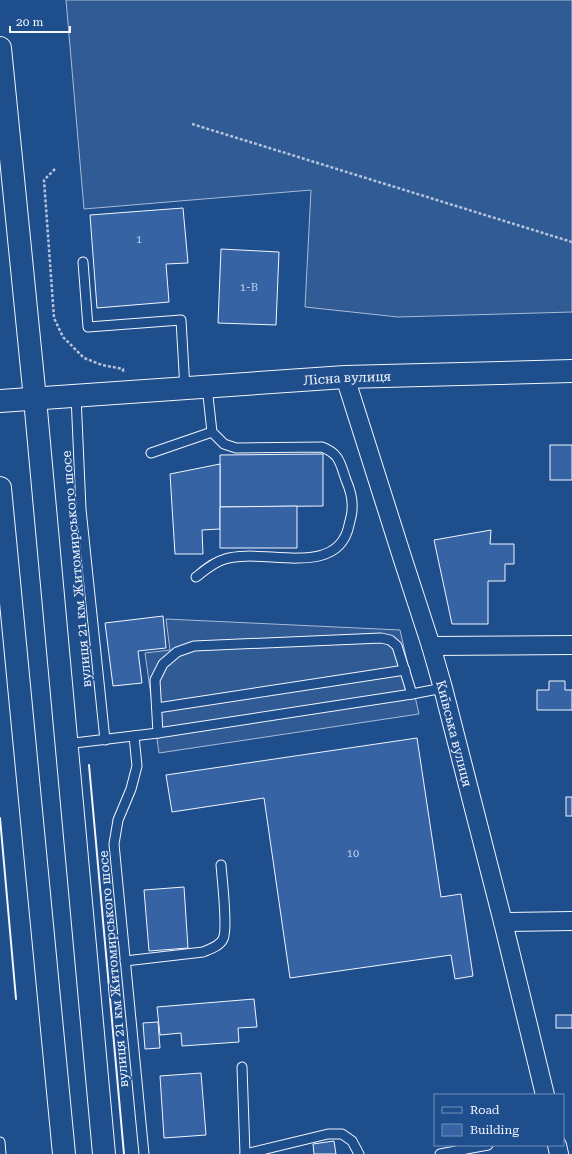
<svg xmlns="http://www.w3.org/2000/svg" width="572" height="1154" font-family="'Roboto Serif',serif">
	<rect width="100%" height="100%" fill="#1f4e8c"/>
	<g fill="#305b95" stroke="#a8bbd7">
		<polygon points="66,0 572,0 572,312 398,317 305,307 311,190 84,209"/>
		<polygon points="166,619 400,630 419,714 159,753 145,653 170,650"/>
	</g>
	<g fill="#3563a3" stroke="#f2f6ff">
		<polygon points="183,208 188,263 166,264 169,302 97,308 90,215"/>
		<polygon points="221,249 279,252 276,325 218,323"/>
		<rect x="550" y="445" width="22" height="35"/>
		<polygon points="323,454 323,506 220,507 220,455"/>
		<polygon points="220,464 220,529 202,530 203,554 175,554 170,474"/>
		<polygon points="297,506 297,548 220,548 220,507"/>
		<polygon points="491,530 490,544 514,544 514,564 505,564 505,581 488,581 488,624 452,624 434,540"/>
		<polygon points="163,616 166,648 138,651 142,683 113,686 105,623"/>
		<polygon points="549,681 565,681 565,690 572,690 572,710 537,710 537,690 549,690"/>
		<polygon points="417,738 441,897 461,894 473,976 455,979 451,955 290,978 264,798 172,812 166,775"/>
		<rect x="566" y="797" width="6" height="19"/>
		<polygon points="184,887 188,948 149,951 144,890"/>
		<polygon points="254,999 257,1027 238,1028 239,1042 182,1046 181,1033 160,1035 157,1007"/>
		<rect x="556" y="1015" width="16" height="13"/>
		<polygon points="158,1022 160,1048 145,1049 143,1023"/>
		<polygon points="201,1073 206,1135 164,1138 160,1076"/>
		<polygon points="334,1141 336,1154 314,1154 313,1144"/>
	</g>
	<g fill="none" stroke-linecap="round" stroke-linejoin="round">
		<g stroke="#f2f6ff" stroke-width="11">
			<g id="lane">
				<polyline points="83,262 88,327 181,320 185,389"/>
				<polyline points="76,396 81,509 105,740"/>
				<polyline points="151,453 212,432"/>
				<path d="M196 577C205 570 214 562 225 559 262 547 338 580 349 525 350 520 352 515 352 510 353 500 350 489 346 480 340 463 340 454 322 447L236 448 224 444 212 432 207 387"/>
				<polyline points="157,708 405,670"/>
				<polyline points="158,733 155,680 163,664 177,652 194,646 381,638 390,640 397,646 412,694"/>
				<polyline points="134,736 137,766 131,789 118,820 114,844 144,1154"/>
				<polyline points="66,744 158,733 412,694 443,688"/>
				<path d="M125 961 203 952C210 949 220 946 223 939 228 930 222 878 221 865"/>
				<polyline points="242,1067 245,1154"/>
				<polyline points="0,1142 1,1154"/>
				<polyline points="245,1154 328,1134 342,1134 352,1141 359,1154"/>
				<polyline points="440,1154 488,1145"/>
			</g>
		</g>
		<g stroke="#f2f6ff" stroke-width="20">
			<g id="street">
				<path id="s1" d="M345 377 404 563 431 646 443 688 503 922 545 1095"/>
				<polyline points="431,646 572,645"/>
				<polyline points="503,922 572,921"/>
				<polyline points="557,1145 559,1154"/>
			</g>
		</g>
		<g stroke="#f2f6ff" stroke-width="24">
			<g id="secondary">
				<path id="s2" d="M0 401 345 377 572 371"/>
			</g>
		</g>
		<g stroke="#f2f6ff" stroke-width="24">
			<g id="highway">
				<polyline points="0,48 35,399 104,1154"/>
				<polyline points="0,488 64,1154"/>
			</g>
		</g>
		<g stroke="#b3c4dc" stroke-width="2.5" stroke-dasharray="3 2" stroke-linecap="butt">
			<polyline points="192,124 572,242"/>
			<polyline points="55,169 44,180 54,318 63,337 84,358 102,365 123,369 123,372"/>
		</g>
		<use href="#lane" stroke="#1f4e8c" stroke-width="9"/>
		<use href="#street" stroke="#1f4e8c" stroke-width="18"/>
		<use href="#secondary" stroke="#1f4e8c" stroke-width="22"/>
		<use href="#highway" stroke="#1f4e8c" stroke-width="22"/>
		<g stroke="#f2f6ff" stroke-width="2">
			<polyline points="89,765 124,1154"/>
			<polyline points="0,818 16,999"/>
		</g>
	</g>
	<g text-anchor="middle" stroke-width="3" stroke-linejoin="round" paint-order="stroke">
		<g font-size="11" fill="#c3d1e8">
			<text x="139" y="243">1</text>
			<text x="249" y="291">1-В</text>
			<text x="353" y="857">10</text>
		</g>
		<g font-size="13" fill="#f2f6ff" stroke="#1f4e8c">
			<text dy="5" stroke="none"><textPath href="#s2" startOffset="348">Лісна вулиця</textPath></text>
			<text transform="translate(76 569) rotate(-95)" y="5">вулиця 21 км Житомирського шосе</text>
			<text dy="5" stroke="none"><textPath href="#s1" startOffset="373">Київська вулиця</textPath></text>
			<text transform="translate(113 969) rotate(-95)" y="5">вулиця 21 км Житомирського шосе</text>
		</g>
	</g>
	<rect x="434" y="1094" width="130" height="52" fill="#1f4e8c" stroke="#7391ba"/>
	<rect x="442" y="1107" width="20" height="6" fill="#1f4e8c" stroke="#7391ba"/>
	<text x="470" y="1114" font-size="12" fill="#f2f6ff">Road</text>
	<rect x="442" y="1124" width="20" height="12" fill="#3563a3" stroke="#7391ba"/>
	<text x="470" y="1134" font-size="12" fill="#f2f6ff">Building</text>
	<path d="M10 26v6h60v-6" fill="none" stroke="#f2f6ff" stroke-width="2"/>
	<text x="16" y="26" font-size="12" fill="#f2f6ff" stroke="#1f4e8c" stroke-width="3" paint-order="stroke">20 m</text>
</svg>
